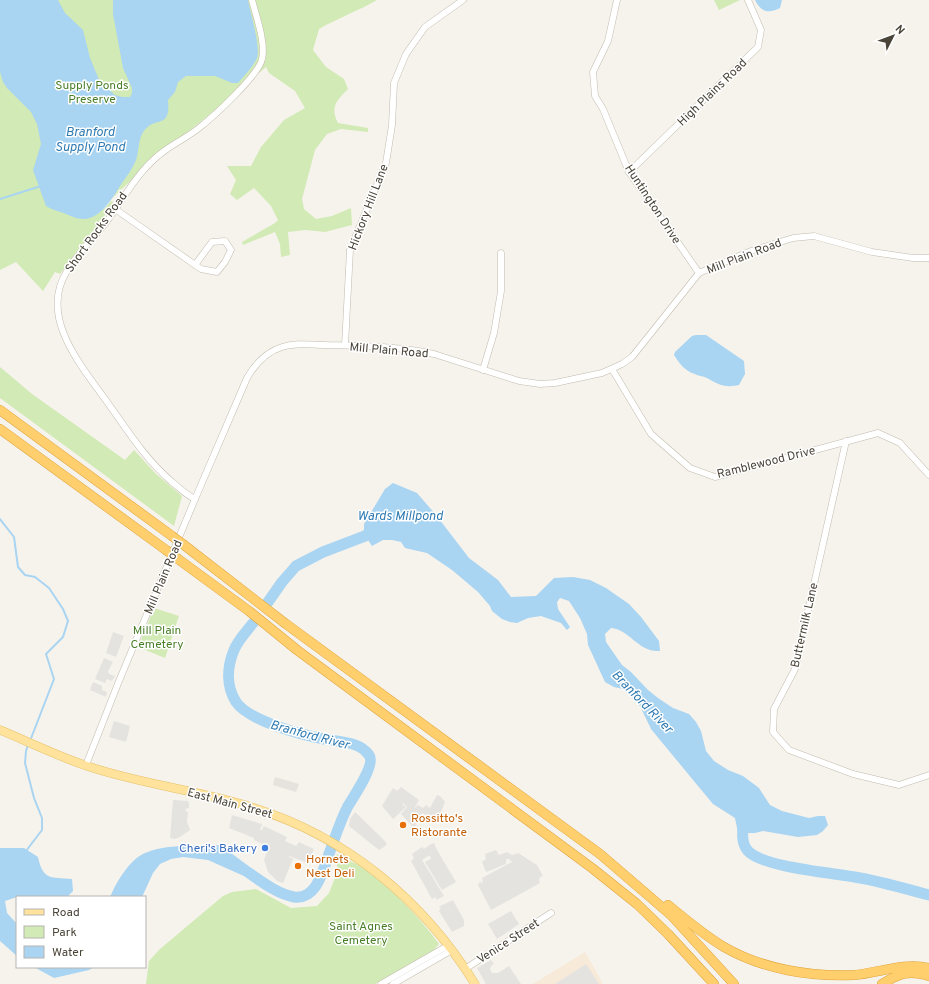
<svg xmlns="http://www.w3.org/2000/svg" width="929" height="984" font-family="Overpass,sans-serif">
	<rect width="100%" height="100%" fill="#f6f3ec"/>
	<polygon fill="#f7ead8" points="585,952 603,984 533,984"/>
	<polygon fill="#e6e2dd" points="275,777 299,784 296,792 273,785"/>
	<g fill="#d2eab5">
		<path d="M0 0H377C358 11 338 18 319 29L313 50 326 67 344 79 348 89C336 101 330 107 338 123L368 128V132L341 129 327 134 315 150 302 199 304 209 316 219 332 216 351 208 352 225 325 232 306 230 288 232 290 255 281 257 280 244 275 232 243 245 242 242 275 223 278 220 271 206 254 188 237 200 230 194 236 180 227 166H251L261 147 284 120 305 108 295 91 269 73 266 67 203 120 152 160 100 210 104 209 111 201 114 203 60 274 55 272 43 291 16 262 0 270Z"/>
		<polygon points="714,0 740,0 719,10"/>
		<polygon points="0,367 32,394 125,460 134,450 156,474 182,496 174,526 0,398"/>
		<polygon points="154,608 179,616 165,658 138,647"/>
		<path d="M337 854C346 859 356 863 364 869 393 890 418 915 439 944L433 951 375 984H146L149 961 160 949 223 896 232 892 256 889 291 908 317 906 329 893 338 870 335 857Z"/>
	</g>
	<g fill="#e5e3e0">
		<polygon points="113,632 124,636 116,657 106,653"/>
		<polygon points="104,658 113,662 108,671 109,674 115,676 112,681 107,679 105,683 95,679"/>
		<polygon points="93,682 102,686 102,690 107,692 106,697 90,690"/>
		<polygon points="114,721 130,726 126,742 109,737"/>
		<polygon points="401,787 419,800 415,807 415,808 418,805 423,808 426,805 430,808 437,795 440,796 445,802 437,822 422,813 420,816 421,818 414,828 401,814 407,807 403,803 402,804 406,807 393,819 382,806 393,788 397,791"/>
		<polygon points="173,800 188,801 189,804 189,808 185,809 188,813 187,822 190,830 180,837 175,839 170,838"/>
		<polygon points="355,812 385,841 387,844 384,847 379,850 349,826 350,819"/>
		<polygon points="232,815 262,824 260,830 262,830 264,826 287,837 285,841 296,846 299,842 314,849 308,863 289,856 289,857 293,859 283,883 277,881 268,872 264,860 269,847 254,840 254,838 229,828"/>
		<polygon points="434,843 437,850 456,882 442,890 425,862 431,859 430,856 428,856 422,860 444,896 436,900 436,897 432,899 411,861 414,858 412,854 422,847 424,849 431,844"/>
		<polygon points="496,850 499,855 507,852 512,855 518,853 537,865 543,876 540,877 539,880 540,883 491,910 478,885 480,881 481,883 483,882 482,878 512,862 509,859 506,859 506,864 486,872 482,862 486,859 485,854"/>
		<polygon points="453,900 464,920 464,926 452,932 439,911 441,907 438,907"/>
		<polygon points="511,911 519,924 497,939 488,924"/>
		<polygon points="491,960 494,964 491,966 490,969 492,973 498,973 509,966 521,984 486,984 477,968"/>
		<polygon points="586,964 599,984 555,984"/>
	</g>
	<g fill="#a9d4f2">
		<path d="M0 0H58L65 13 83 30 90 58 100 82 115 95 122 97H130L132 93V88L123 68 113 14V0H248C250 12 261 47 257 58 253 67 245 75 238 83H232L215 76H186L178 82 175 92 168 100C171 132 154 113 142 134 138 142 139 152 136 160 132 170 126 177 120 186 113 198 99 220 83 219 77 219 71 216 66 214 59 211 52 210 46 206L33 170 41 144 37 124 31 112 7 88 3 82 0 72Z"/>
		<path d="M755 0H782L780 8C768 14 761 12 755 0Z"/>
		<path d="M696 335H706L744 361 745 374 739 385C725 388 719 385 707 378 703 376 698 376 695 374 685 371 679 363 674 355L675 352 692 336Z"/>
		<path d="M393 483 417 493 436 515 469 558 498 580 511 597 536 596 554 578 573 577 590 580 606 588 629 604 641 617 659 641 660 651C639 653 629 629 611 628L605 634 606 642 622 665 631 672 648 690 658 698 673 708 689 714 696 722 701 731 706 751 714 761 728 770 743 776 759 788 770 805 782 811 809 818 818 816H825L828 825 823 831 817 835 798 837 763 831 755 833H738L735 818 713 804 698 786 651 729 640 706 623 689 614 687 605 682 588 645 587 634 580 618 569 601 560 598 557 602 558 609 570 627 567 630 561 623 541 616 528 618 517 623 510 622 502 619 492 611 490 606 478 592 452 570 427 553 405 548 401 542 392 540H383L372 546 364 534V524L385 489Z"/>
		<path d="M220 845 269 881H255L208 860 183 857 171 859 160 864 153 873 142 897H110C116 883 126 866 138 857 158 843 197 846 220 845Z"/>
		<path d="M0 848H24L38 857C43 881 51 877 72 879L73 891 67 897H17L5 901 7 913 17 924V956L0 941Z"/>
		<polygon points="34,967 94,967 89,970 54,978"/>
	</g>
	<g fill="none" stroke-linecap="round" stroke-linejoin="round">
		<g stroke="#a9d4f2" stroke-width="2">
			<polyline points="0,199 41,186"/>
			<polyline points="0,519 14,537 18,567 25,575 35,577 49,588 63,609 68,621 63,637 46,654 54,679 30,741"/>
			<polyline points="26,851 42,830 42,818 34,798 25,763 26,751 28,745"/>
		</g>
		<g stroke="#a9d4f2" stroke-width="11">
			<polyline points="268,602 282,582 296,566 323,552 365,536 377,527"/>
			<path d="M744 819C743 829 740 842 748 851 764 868 836 873 860 878 883 882 906 889 929 895"/>
			<path d="M249 873C262 882 278 894 294 897 317 900 323 870 329 854 335 838 340 821 348 806 354 796 376 764 369 755 359 741 339 742 324 739 302 735 249 721 236 702 226 686 227 667 234 650 238 640 247 631 253 623"/>
		</g>
		<g stroke="#c2bbae" stroke-width="7">
			<g id="minor">
				<polyline points="617,0 608,41 593,72 595,96 603,109 629,172 699,273"/>
				<polyline points="629,172 758,47 761,30 748,0"/>
				<polyline points="115,209 201,269 217,272 225,262 231,250 225,241 212,242 195,265"/>
				<polyline points="345,345 350,250 386,163 392,125 394,83 406,54 425,27 463,0"/>
				<polyline points="612,369 651,434 690,468 715,477 878,433 900,443 929,475"/>
				<polyline points="483,370 494,333 501,291 501,253"/>
				<polyline points="846,441 795,669 774,709 773,732 789,750 853,774 899,785 929,775"/>
				<path d="M195 499C186 495 180 488 172 482 144 458 126 428 105 399 79 363 39 316 67 271 78 253 94 238 107 221 126 195 140 167 167 149 177 142 189 136 199 128 213 117 259 75 262 59 266 43 256 16 252 0"/>
				<path d="M86 765 119 681 195 499 247 378C255 364 266 352 282 347 296 342 311 345 325 345 361 346 398 346 434 354L519 381 540 384 555 383 602 373 622 364 632 357 640 347 699 273 751 251 793 238 814 236 872 252 913 258H929"/>
				<polyline points="465,969 551,913"/>
				<polyline points="381,984 449,945"/>
				<polyline points="393,984 452,950"/>
			</g>
		</g>
		<g stroke="#e6c16a" stroke-width="9">
			<path id="major" d="M0 730C29 742 57 756 87 766 140 784 197 790 251 807 346 836 423 900 475 984"/>
		</g>
		<g stroke="#e0a43c" stroke-width="10">
			<g id="highway">
				<polyline points="0,410 172,536"/>
				<polyline points="0,429 166,550"/>
				<polyline points="184,545 286,624 600,854 671,915 734,984"/>
				<polyline points="178,559 249,611 297,650 592,868 637,904 668,934 714,984"/>
				<path d="M668 905C686 920 704 935 724 947 762 969 810 977 854 975 879 973 903 962 929 968"/>
				<path d="M882 984C900 973 909 970 929 976"/>
			</g>
		</g>
		<use href="#minor" stroke="#fff" stroke-width="6"/>
		<use href="#major" stroke="#ffe39c" stroke-width="8"/>
		<use href="#highway" stroke="#ffcf6e" stroke-width="9"/>
		<g stroke="#e0a43c" stroke-width="10" stroke-linecap="butt">
			<g id="highway-bridge">
				<polyline points="172,536 184,545"/>
				<polyline points="166,550 178,559"/>
			</g>
		</g>
		<use href="#highway-bridge" stroke="#ffcf6e" stroke-width="9"/>
	</g>
	<g fill="#e8710a" stroke="#fff" stroke-width="1.5">
		<circle cx="403" cy="825" r="4"/>
		<circle cx="298" cy="866" r="4"/>
	</g>
	<circle fill="#3f7fe0" stroke="#fff" stroke-width="1.5" cx="265" cy="848" r="4"/>
	<g text-anchor="middle" stroke-width="3" stroke-linejoin="round" paint-order="stroke">
		<g font-size="12" fill="#4a7f2a" stroke="#fff">
			<text x="92" y="89">Supply Ponds<tspan x="92" dy="14">Preserve</tspan></text>
			<text x="157" y="634">Mill Plain<tspan x="157" dy="14">Cemetery</tspan></text>
			<text x="361" y="930">Saint Agnes<tspan x="361" dy="14">Cemetery</tspan></text>
		</g>
		<g font-size="12" fill="#4b4439" stroke="#fff">
			<text transform="translate(712 92) rotate(-44)" y="4">High Plains Road</text>
			<text transform="translate(653 204) rotate(57)" y="4">Huntington Drive</text>
			<text transform="translate(368 207) rotate(-69)" y="4">Hickory Hill Lane</text>
			<text transform="translate(96 232) rotate(-54)" y="4">Short Rocks Road</text>
			<text transform="translate(744 256) rotate(-21)" y="4">Mill Plain Road</text>
			<text transform="translate(389 350) rotate(5)" y="4">Mill Plain Road</text>
			<text transform="translate(766 462) rotate(-14)" y="4">Ramblewood Drive</text>
			<text transform="translate(163 577) rotate(-67)" y="4">Mill Plain Road</text>
			<text transform="translate(804 625) rotate(-77)" y="4">Buttermilk Lane</text>
			<text transform="translate(230 803) rotate(15)" y="4">East Main Street</text>
			<text transform="translate(508 941) rotate(-33)" y="4">Venice Street</text>
		</g>
		<g font-size="12" fill="#c56008" stroke="#fff" text-anchor="start">
			<text x="411" y="822">Rossitto's<tspan x="411" dy="14">Ristorante</tspan></text>
			<text x="306" y="863">Hornets<tspan x="306" dy="14">Nest Deli</tspan></text>
		</g>
		<g font-size="12" fill="#366cbe" stroke="#fff" text-anchor="end">
			<text x="257" y="852">Cheri's Bakery</text>
		</g>
		<g font-size="13" font-style="italic" fill="#2e7ab2" stroke="#fff">
			<text x="90" y="136">Branford<tspan x="90" dy="15">Supply Pond</tspan></text>
			<text x="400" y="520">Wards Millpond</text>
			<text transform="translate(643 701) rotate(46)" y="5">Branford River</text>
			<text transform="translate(310 734) rotate(15)" y="5">Branford River</text>
		</g>
	</g>
	<rect x="16" y="896" width="130" height="72" fill="#ffffff" stroke="#b7b4b0"/>
	<rect x="24" y="909" width="20" height="6" fill="#ffe39c" stroke="#b7b4b0"/>
	<text x="52" y="916" font-size="12" fill="#4b4439">Road</text>
	<rect x="24" y="926" width="20" height="12" fill="#d2eab5" stroke="#b7b4b0"/>
	<text x="52" y="936" font-size="12" fill="#4b4439">Park</text>
	<rect x="24" y="946" width="20" height="12" fill="#a9d4f2" stroke="#b7b4b0"/>
	<text x="52" y="956" font-size="12" fill="#4b4439">Water</text>
	<g transform="translate(893 36) rotate(48)" stroke="#ffffff" stroke-width="3" paint-order="stroke">
	<path d="M0-3L7 15L0 10L-7 15Z" fill="#4b4439"/>
	<text y="-6" font-size="11" font-weight="bold" text-anchor="middle" fill="#4b4439">N</text>
	</g>
</svg>
